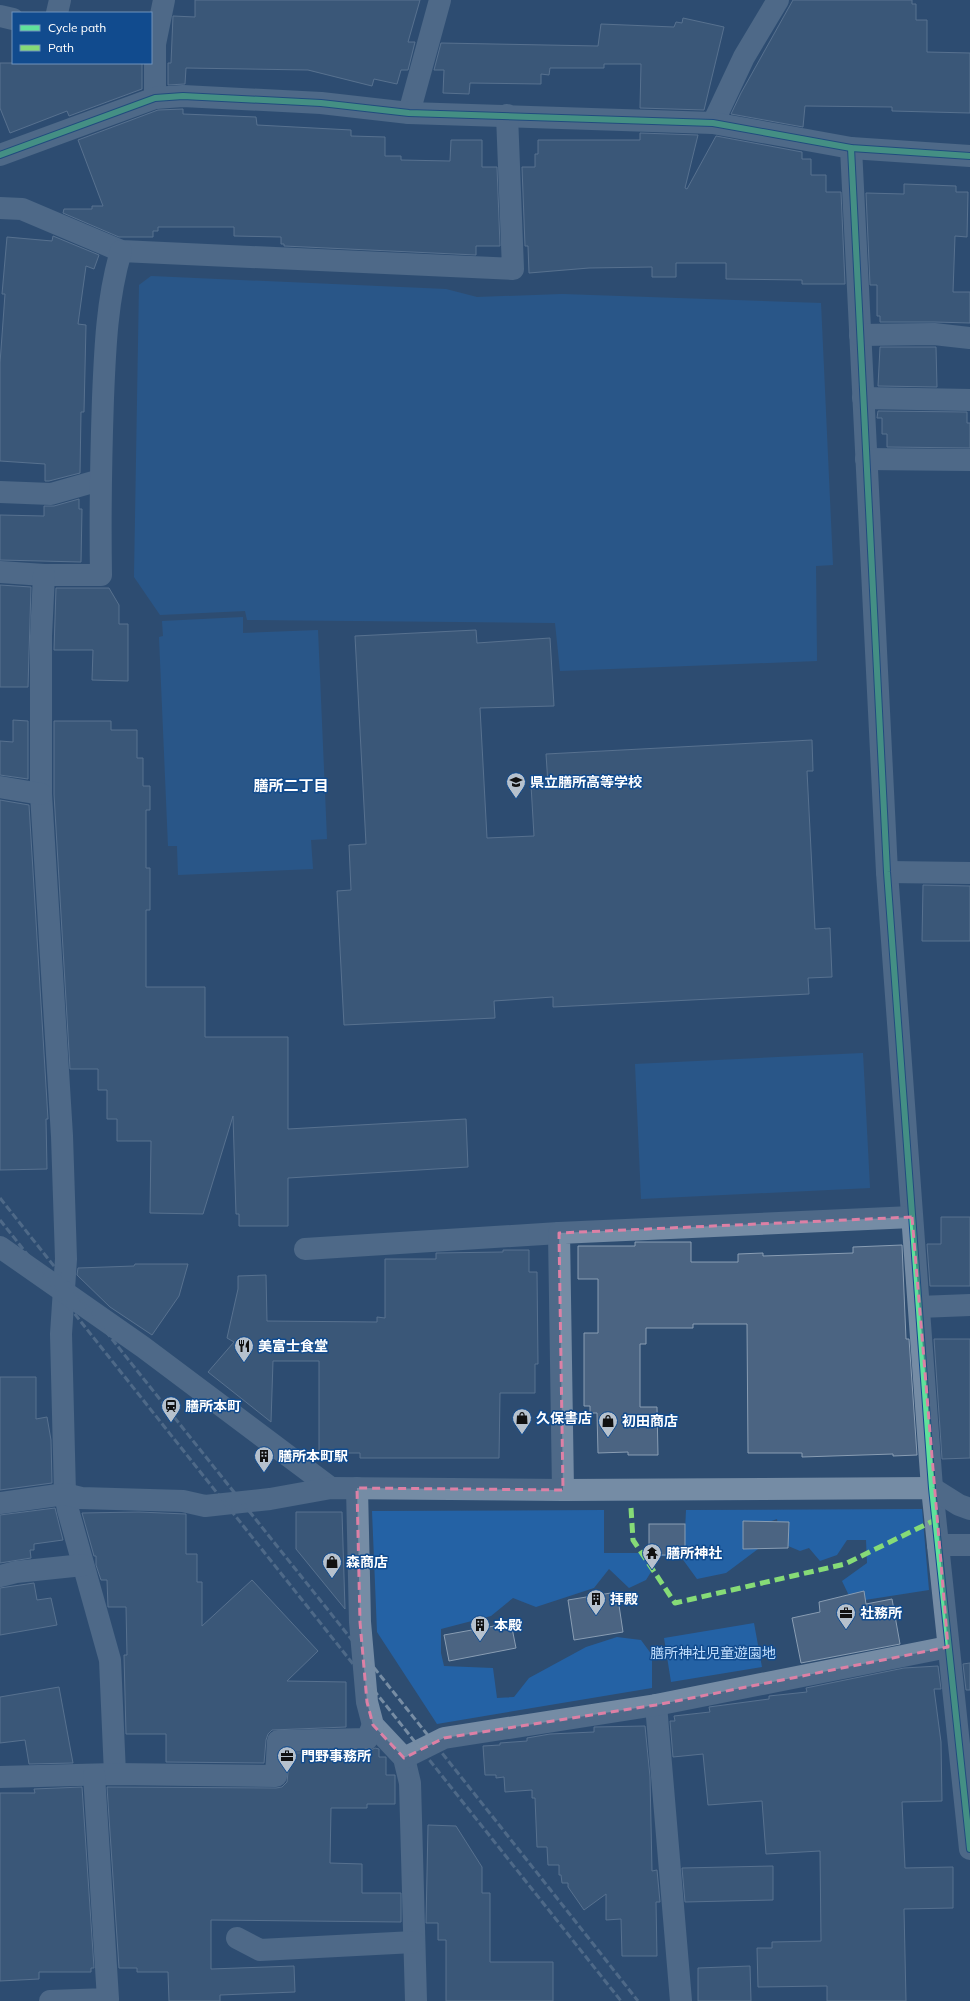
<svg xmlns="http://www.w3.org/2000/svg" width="970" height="2001" font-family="Mulish,'Noto Sans JP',sans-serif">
	<rect width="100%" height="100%" fill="#2e4d71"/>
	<g fill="#2462a5">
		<polygon points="151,276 446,289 477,297 562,294 821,303 833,565 816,566 817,661 560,671 555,623 247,620 245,611 160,615 134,577 139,285"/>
		<polygon points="243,617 243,633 318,630 327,839 311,840 313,869 178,875 177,846 168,846 159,637 163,636 162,621"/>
		<polygon points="863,1053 870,1188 641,1199 635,1064"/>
		<polygon points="922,1509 929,1590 852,1602 842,1581 867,1563 866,1540 847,1540 837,1555 820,1561 809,1548 800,1551 781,1543 777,1519 758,1526 762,1546 726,1573 697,1579 681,1557 661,1556 646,1580 629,1588 609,1569 594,1588 536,1607 513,1598 491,1616 441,1629 441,1653 444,1666 493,1668 497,1698 514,1697 529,1678 586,1647 617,1637 641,1640 652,1655 652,1688 437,1724 377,1632 372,1511 604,1510 604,1553 684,1553 686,1510"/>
		<polygon points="754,1623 762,1667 671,1682 664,1638"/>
	</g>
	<g fill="#4b6482" stroke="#899db3">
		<polygon points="195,0 420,0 408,42 415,42 408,70 401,70 397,84 374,79 372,86 308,70 186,68 185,84 168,85 168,63 171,63 173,16 195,17"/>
		<polygon points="793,0 912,0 912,4 916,4 916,20 927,20 927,52 970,53 970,113 892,111 892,107 805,106 803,127 731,114 741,93"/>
		<polygon points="683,18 724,27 704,110 640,108 641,64 604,64 604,68 550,68 549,75 541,74 541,84 470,83 469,94 443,93 444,70 434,70 441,43 598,46 601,24 674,27 676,22 682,23"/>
		<polygon points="0,63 142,63 142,89 69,116 67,111 10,133 0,108"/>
		<polygon points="183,109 183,114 256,117 257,125 351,130 351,136 385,137 385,156 401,156 401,160 450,161 451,140 482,140 482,167 497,167 500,246 476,246 476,255 284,246 284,244 281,244 281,237 234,236 234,227 158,227 158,231 153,231 153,237 119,237 63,213 64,209 92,209 92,206 103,206 78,140 158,110"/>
		<polygon points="640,133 698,135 685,188 687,189 716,136 802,152 802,159 811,159 811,175 826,175 826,192 841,192 845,284 802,284 802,280 726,279 726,263 676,263 676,277 652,277 652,267 589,268 529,273 528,246 525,246 522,167 535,167 535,154 538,154 538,140 640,140"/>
		<polygon points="904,184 956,186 956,192 968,192 967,237 955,236 953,292 970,292 970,323 934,322 880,322 880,316 877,316 877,285 870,285 866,193 904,194"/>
		<polygon points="53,236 99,255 94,269 86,266 78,324 86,325 84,412 81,412 80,473 49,481 45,481 45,464 0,461 0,363 5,294 2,294 7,237 52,241"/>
		<polygon points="880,347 936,347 937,387 878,386"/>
		<polygon points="878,411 967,412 967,423 970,423 970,448 887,447 887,434 882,434 882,418 877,418"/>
		<polygon points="79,499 79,509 82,509 81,562 0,560 0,515 44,516 44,506 54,506"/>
		<polygon points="0,585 31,587 28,687 0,687"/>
		<polygon points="56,588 109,588 119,605 119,624 128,624 128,681 92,680 93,650 54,650"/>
		<polygon points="476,630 477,643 550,638 554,706 480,708 487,838 534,836 531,785 548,784 546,754 812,740 813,771 807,771 815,929 830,928 832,977 808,978 809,994 553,1007 553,997 494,1001 495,1018 344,1025 337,891 351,890 349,845 366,844 355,636"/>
		<polygon points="13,720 28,721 28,779 0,775 0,741 13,742"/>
		<polygon points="54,721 111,721 111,730 137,730 137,758 143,758 143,786 150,786 150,810 146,810 146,868 150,868 150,910 146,910 146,987 205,987 205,1037 288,1037 288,1129 466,1119 468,1167 288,1178 288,1226 239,1226 239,1214 236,1214 233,1116 203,1214 150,1213 151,1141 117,1141 117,1119 107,1119 107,1090 98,1090 98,1069 70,1069 54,794"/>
		<polygon points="0,800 29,805 48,1119 46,1119 47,1169 0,1170"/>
		<polygon points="923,885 970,886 970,941 922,941"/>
		<polygon points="941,1217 970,1217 970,1286 930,1286 927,1244 941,1244"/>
		<polygon points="635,1242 691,1242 691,1262 738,1262 738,1254 763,1253 763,1256 853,1253 853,1247 902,1245 906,1339 909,1339 917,1455 893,1456 893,1454 802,1457 802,1453 748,1453 747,1324 693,1324 693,1328 646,1328 646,1344 640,1344 640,1407 657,1407 658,1455 628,1455 628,1452 598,1453 597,1413 590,1413 590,1406 584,1406 584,1333 598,1333 598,1279 578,1279 578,1246 635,1246"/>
		<polygon points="503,1250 529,1250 529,1272 537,1272 538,1364 535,1364 535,1393 500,1393 499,1458 360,1458 360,1453 319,1453 319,1361 273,1361 271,1422 208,1372 234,1342 227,1338 238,1289 238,1276 266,1275 267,1321 377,1322 377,1317 385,1318 385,1259 436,1259 436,1253 503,1252"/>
		<polygon points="135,1264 188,1264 179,1296 152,1335 110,1307 77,1275 78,1268 134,1266"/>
		<polygon points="934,1339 970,1339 970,1458 942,1459"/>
		<polygon points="0,1377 36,1377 36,1419 47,1417 51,1440 52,1483 0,1490"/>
		<polygon points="55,1508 63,1540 34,1544 34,1550 30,1550 31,1558 0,1563 0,1515"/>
		<polygon points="139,1512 186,1514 186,1554 197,1554 197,1582 202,1582 202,1626 252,1580 318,1651 287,1681 346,1682 346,1727 272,1730 268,1734 266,1740 264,1763 166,1762 166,1734 126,1734 124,1655 127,1655 126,1607 108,1607 107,1580 101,1580 96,1565 96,1556 94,1556 82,1513"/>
		<polygon points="296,1512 342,1512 345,1609 296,1549"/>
		<polygon points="743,1521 789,1522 788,1548 743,1549"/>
		<rect x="649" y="1524" width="36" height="31"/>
		<polygon points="34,1583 37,1600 51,1598 57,1625 0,1635 0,1588"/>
		<polygon points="864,1591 866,1604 892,1599 900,1644 801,1663 792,1618 820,1612 819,1602"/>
		<polygon points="617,1592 623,1632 574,1640 568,1600"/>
		<polygon points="511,1623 516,1648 449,1661 444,1635"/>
		<polygon points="970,1663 970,1690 966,1690 963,1664"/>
		<polygon points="938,1666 941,1689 934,1689 941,1742 942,1801 902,1802 905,1868 953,1867 953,1908 904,1909 906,2001 827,2001 827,1986 758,1987 757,1948 772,1948 772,1942 821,1941 820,1851 766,1854 762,1801 708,1805 703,1754 673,1757 670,1721 675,1721 674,1716 710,1712 709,1707 769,1699 769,1696 807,1692 806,1688 904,1668"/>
		<polygon points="59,1687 73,1763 29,1764 25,1740 0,1743 0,1697"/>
		<polygon points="645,1726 650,1777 652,1871 657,1870 660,1902 656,1902 657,1956 622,1956 621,1919 606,1920 606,1894 584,1910 568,1887 568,1883 562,1883 561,1875 559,1875 559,1865 548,1865 547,1847 537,1847 535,1798 532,1798 532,1790 505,1792 504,1777 496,1778 496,1775 485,1775 483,1746 500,1745 500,1743 527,1741 527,1738 550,1734 594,1732 594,1727"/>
		<polygon points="375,1748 379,1749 379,1757 386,1757 386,1775 395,1775 395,1804 367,1804 367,1808 331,1808 330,1863 362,1864 362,1893 401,1893 401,1922 211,1920 211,1969 294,1966 295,1992 220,1995 220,2001 169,2001 168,1972 137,1972 137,1968 119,1968 107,1787 276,1788 282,1787 287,1782 290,1753 367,1752"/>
		<polygon points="82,1787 94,1968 91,1968 91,1972 39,1972 39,1979 0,1981 0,1793 35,1793 34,1789"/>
		<polygon points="428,1825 456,1826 482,1867 482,1893 490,1893 490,1962 553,1962 553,2001 446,2001 446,1940 438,1940 438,1923 426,1923"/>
		<polygon points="773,1866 773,1900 685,1902 682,1868"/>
		<polygon points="750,1966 751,2001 698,2001 698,1968"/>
	</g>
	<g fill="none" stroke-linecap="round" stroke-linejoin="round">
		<g stroke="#758ca5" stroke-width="22">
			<polyline points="57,13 60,0"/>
			<polyline points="0,16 13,19"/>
			<polyline points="155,98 155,44 164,0"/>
			<polyline points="409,113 440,0"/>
			<polyline points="713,123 744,57 778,0"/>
			<polyline points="851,148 887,872 932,1488 970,1849"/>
			<polyline points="0,155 155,98 183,96 321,103 409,113 713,123 851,148 970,156"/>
			<polyline points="0,208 22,209 121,251 513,269 507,115"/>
			<polyline points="860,335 934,334 970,338"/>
			<polyline points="863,398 970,400"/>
			<polyline points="866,459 970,460"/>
			<polyline points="0,492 51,494 100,480"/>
			<path d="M0 572 44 575H101C100 516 101 457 103 398 105 349 107 298 121 251"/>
			<polyline points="44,575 41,636 41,794 62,1136 66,1259 61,1334 65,1494 68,1510 110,1660 115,1774"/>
			<polyline points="0,787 41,794"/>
			<polyline points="887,872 970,873"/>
			<polyline points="0,1247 143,1347 331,1488"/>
			<polyline points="305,1249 559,1233"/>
			<polyline points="919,1307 970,1305"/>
			<polyline points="357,1488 360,1622 367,1702 373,1725 404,1758 410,1783 416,2001"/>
			<polyline points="563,1490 559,1233 912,1217"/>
			<polyline points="0,1503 65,1494 81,1498 183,1501 205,1506 270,1499 331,1488 563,1490 932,1488 959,1505 970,1509"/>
			<polyline points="938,1545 970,1545"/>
			<polyline points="0,1576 16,1572 83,1565"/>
			<polyline points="656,1705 681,2001"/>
			<polyline points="404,1758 444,1738 656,1705 948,1647"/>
			<polyline points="0,1777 115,1774 276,1776 278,1741 367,1739 373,1725"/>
			<polyline points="237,1938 260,1950 414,1942"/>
			<polyline points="50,2001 108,1999 94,1775"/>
		</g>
		<g stroke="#778da4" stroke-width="3" stroke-dasharray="7 3" stroke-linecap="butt">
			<path d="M0 1198C212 1466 427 1732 638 2001"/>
			<polyline points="0,1220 621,2001"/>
		</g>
		<polyline stroke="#86db77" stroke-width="5" stroke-dasharray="10 5" stroke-linecap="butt" points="631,1508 633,1540 675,1603 845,1564 935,1520"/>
		<g stroke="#114b8e" stroke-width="8">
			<g id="cycleway">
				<polyline points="851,148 887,872 932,1488 970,1849"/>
				<polyline points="0,155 155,98 183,96 321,103 409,113 713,123 851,148 970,156"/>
			</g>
		</g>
		<use href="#cycleway" stroke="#60e19b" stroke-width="6"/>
	</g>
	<path d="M0 0H970V2001H0ZM912 1217 948 1647 656 1705 444 1738 404 1758 373 1725 367 1702 360 1622 357 1488 563 1490 559 1233Z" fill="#2e4d71" fill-opacity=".55" fill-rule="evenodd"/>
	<path fill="none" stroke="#dd80a5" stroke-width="3" stroke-dasharray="8 5" stroke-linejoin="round" d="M912 1217 948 1647 656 1705 444 1738 404 1758 373 1725 367 1702 360 1622 357 1488 563 1490 559 1233Z"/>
	<defs>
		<g id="school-pin" transform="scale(1)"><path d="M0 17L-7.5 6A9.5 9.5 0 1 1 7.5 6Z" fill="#b6c1cd" stroke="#114b8e"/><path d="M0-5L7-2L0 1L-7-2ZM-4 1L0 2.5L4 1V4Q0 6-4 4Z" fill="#111"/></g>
		<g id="restaurant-pin" transform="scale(1)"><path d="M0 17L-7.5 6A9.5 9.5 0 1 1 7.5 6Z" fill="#b6c1cd" stroke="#114b8e"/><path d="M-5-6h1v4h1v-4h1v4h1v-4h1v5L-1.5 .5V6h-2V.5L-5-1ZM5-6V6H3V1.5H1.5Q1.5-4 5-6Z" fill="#111"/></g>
		<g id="station-pin" transform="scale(1)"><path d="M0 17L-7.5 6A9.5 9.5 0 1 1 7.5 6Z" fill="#b6c1cd" stroke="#114b8e"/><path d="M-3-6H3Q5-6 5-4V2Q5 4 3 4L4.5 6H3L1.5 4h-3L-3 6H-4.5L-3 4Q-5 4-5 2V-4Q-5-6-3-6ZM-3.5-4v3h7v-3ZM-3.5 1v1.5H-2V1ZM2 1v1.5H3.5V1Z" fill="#111"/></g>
		<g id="shop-pin" transform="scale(1)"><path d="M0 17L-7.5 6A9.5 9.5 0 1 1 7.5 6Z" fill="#b6c1cd" stroke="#114b8e"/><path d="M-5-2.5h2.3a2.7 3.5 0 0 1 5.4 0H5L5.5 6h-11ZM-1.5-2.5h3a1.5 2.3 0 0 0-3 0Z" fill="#111"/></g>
		<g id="building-pin" transform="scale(1)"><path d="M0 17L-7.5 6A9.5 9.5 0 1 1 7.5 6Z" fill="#b6c1cd" stroke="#114b8e"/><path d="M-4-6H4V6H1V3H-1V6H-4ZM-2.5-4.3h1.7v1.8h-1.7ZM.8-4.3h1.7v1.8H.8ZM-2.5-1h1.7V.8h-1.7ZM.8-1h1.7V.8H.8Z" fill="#111"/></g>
		<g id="temple-pin" transform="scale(1)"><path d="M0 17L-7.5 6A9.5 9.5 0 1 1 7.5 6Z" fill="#b6c1cd" stroke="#114b8e"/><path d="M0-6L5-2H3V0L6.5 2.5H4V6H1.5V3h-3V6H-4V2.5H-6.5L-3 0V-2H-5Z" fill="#111"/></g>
		<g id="office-pin" transform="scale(1)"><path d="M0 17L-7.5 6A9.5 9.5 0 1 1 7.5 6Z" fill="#b6c1cd" stroke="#114b8e"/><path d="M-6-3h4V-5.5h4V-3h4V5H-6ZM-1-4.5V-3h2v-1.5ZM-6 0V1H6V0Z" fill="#111"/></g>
	</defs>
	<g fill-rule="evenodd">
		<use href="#school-pin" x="516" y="782"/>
		<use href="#restaurant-pin" x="244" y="1346"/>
		<use href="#station-pin" x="171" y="1406"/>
		<use href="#shop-pin" x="522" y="1418"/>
		<use href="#shop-pin" x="608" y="1421"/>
		<use href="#building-pin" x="264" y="1456"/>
		<use href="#temple-pin" x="652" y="1553"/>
		<use href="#shop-pin" x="332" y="1562"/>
		<use href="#building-pin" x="596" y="1599"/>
		<use href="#office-pin" x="846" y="1613"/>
		<use href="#building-pin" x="480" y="1625"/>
		<use href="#office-pin" x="287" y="1756"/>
	</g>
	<g text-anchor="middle" stroke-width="3" stroke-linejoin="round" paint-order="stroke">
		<g font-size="14" font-weight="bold" fill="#fff" stroke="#114b8e" text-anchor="start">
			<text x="530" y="787">県立膳所高等学校</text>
			<text x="258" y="1351">美富士食堂</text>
			<text x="185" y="1411">膳所本町</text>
			<text x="536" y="1423">久保書店</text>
			<text x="622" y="1426">初田商店</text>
			<text x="278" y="1461">膳所本町駅</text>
			<text x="666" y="1558">膳所神社</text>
			<text x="346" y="1567">森商店</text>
			<text x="610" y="1604">拝殿</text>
			<text x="860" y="1618">社務所</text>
			<text x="494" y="1630">本殿</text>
			<text x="301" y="1761">門野事務所</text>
		</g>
		<g font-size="14" fill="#c0defd" stroke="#114b8e">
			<text x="713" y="1658">膳所神社児童遊園地</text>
		</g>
		<g font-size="15" font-weight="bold" fill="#fff" stroke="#114b8e">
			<text x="291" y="791">膳所二丁目</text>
		</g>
	</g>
	<rect x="12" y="12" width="140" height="52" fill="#114b8e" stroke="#7093bb"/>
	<rect x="20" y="25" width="20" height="6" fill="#60e19b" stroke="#7093bb"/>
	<text x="48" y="32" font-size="12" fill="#ffffff">Cycle path</text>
	<rect x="20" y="45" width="20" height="6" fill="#86db77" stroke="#7093bb"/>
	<text x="48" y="52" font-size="12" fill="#ffffff">Path</text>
</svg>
